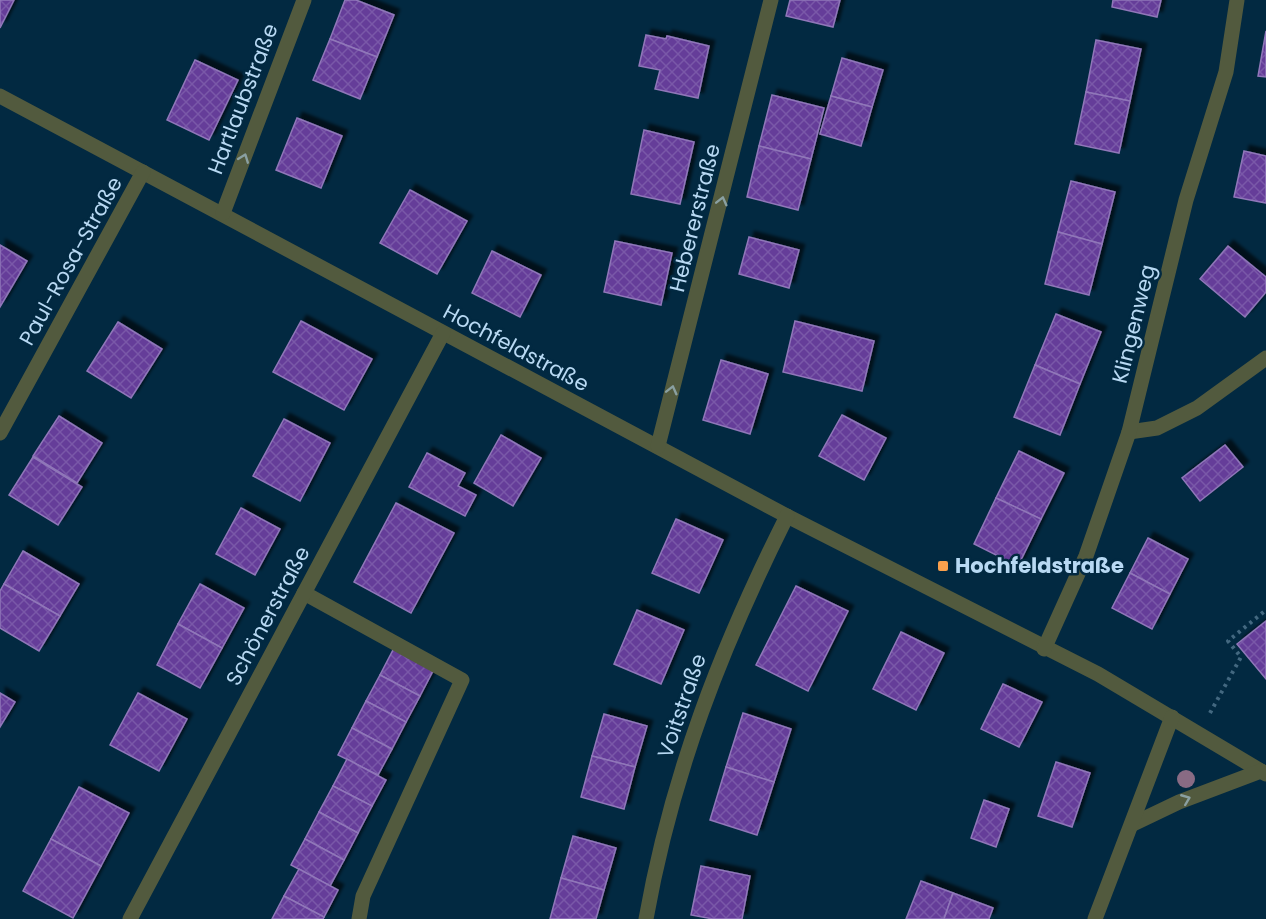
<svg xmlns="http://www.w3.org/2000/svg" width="1266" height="919" font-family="Poppins,sans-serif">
	<defs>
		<pattern id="building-cross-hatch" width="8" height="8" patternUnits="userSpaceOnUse" patternTransform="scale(1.5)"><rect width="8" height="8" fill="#653d99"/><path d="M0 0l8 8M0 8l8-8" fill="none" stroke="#7958a8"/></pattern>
		<filter id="shadow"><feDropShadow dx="5.5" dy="-5.5" stdDeviation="1.5" flood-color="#0009"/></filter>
	</defs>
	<rect width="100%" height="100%" fill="#022941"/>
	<g fill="url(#building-cross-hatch)" stroke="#9077b9" stroke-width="1.5" filter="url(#shadow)">
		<polygon points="0,0 14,0 0,28"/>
		<polygon points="345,0 356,0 394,15 377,57 330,39"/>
		<polygon points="790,0 840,0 833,27 786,16"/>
		<polygon points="1113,0 1161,0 1157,17 1112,7"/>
		<polygon points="1266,31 1266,77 1258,76"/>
		<polygon points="646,35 666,39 667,36 709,46 698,98 655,89 660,70 639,66"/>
		<polygon points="330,39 377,57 360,99 313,80"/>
		<polygon points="1096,40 1141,49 1130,101 1086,92"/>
		<polygon points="842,58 883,70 872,107 831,96"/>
		<polygon points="195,60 238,80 209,140 167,120"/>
		<polygon points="1086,92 1130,101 1119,153 1075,144"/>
		<polygon points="772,95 824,108 811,159 759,146"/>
		<polygon points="831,96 872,107 861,146 820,134"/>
		<polygon points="297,118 342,136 321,188 276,170"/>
		<polygon points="644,130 694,142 680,204 631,194"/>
		<polygon points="759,146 811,159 798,210 747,197"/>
		<polygon points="1244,151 1266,156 1266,203 1234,197"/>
		<polygon points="1071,181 1115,192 1102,244 1058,232"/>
		<polygon points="410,190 467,221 437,274 380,243"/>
		<polygon points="1058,232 1102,244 1089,295 1045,284"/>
		<polygon points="749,237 799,250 789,288 739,274"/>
		<polygon points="615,241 672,253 661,305 604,292"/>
		<polygon points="0,245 27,261 0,307"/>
		<polygon points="1228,246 1266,277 1266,292 1245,317 1200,279"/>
		<polygon points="492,251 541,275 520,317 472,293"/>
		<polygon points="1056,314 1101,332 1080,384 1035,365"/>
		<polygon points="301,321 372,359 344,410 273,372"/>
		<polygon points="795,321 874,341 862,391 783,372"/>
		<polygon points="118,322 162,349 131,398 87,371"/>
		<polygon points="721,360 768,374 750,434 703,420"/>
		<polygon points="1035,365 1080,384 1060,435 1014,417"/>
		<polygon points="842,415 886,438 864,480 819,456"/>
		<polygon points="59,416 102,443 77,483 33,456"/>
		<polygon points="284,419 330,443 300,501 253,476"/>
		<polygon points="501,435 541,458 513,506 474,483"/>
		<polygon points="1225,445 1243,467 1200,501 1182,478"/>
		<polygon points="1019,451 1064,473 1041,519 996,498"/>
		<polygon points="427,453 465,473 458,486 476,495 465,516 409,487"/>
		<polygon points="33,457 82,487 58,525 9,495"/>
		<polygon points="996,498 1041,519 1018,566 974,544"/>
		<polygon points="396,503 454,533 411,613 354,582"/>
		<polygon points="241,508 280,529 255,575 216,554"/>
		<polygon points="676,519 723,540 699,593 652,573"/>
		<polygon points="1148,538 1188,559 1170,594 1130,573"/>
		<polygon points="23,551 79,584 60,616 4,584"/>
		<polygon points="1130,573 1170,594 1152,629 1112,608"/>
		<polygon points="4,584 60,616 39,651 0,628 0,591"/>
		<polygon points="200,584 244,608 222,648 178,624"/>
		<polygon points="796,586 848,611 808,691 756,665"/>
		<polygon points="637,610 684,630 661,684 614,664"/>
		<polygon points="1266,621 1266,679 1237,644"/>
		<polygon points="178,624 222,648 200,688 157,665"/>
		<polygon points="901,632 944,653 916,710 873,689"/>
		<polygon points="394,648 434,669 420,696 380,675"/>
		<polygon points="380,675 420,696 406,722 366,701"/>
		<polygon points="1003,684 1042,702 1019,747 981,729"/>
		<polygon points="0,693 15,702 0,727"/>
		<polygon points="138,693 187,719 159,771 110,745"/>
		<polygon points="366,701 406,722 392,749 352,728"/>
		<polygon points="743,713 791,729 774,782 726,767"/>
		<polygon points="604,714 647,726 635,767 592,756"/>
		<polygon points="352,728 392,749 378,775 338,755"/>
		<polygon points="592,756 635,767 624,809 581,797"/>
		<polygon points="347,759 386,780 372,806 333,786"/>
		<polygon points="1056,762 1090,773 1072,827 1038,816"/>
		<polygon points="726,767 774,782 757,835 710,820"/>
		<polygon points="333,786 372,806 358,833 319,812"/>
		<polygon points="79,787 129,813 101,866 51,839"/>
		<polygon points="984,800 1009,809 996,847 971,838"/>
		<polygon points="319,812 358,833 344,860 305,839"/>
		<polygon points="573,836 616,848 604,890 561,878"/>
		<polygon points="51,839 101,866 73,918 23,891"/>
		<polygon points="305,839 344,860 330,886 291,865"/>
		<polygon points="701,866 750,876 742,919 713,919 691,915"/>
		<polygon points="299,869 338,890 324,917 284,896"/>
		<polygon points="561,878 604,890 596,919 550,919"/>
		<polygon points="921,881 953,893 944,919 906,919"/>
		<polygon points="953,893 993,908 989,919 944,919"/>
		<polygon points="284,896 324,917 323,919 272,919"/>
	</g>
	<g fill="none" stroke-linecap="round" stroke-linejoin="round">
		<polyline stroke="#436880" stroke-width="4" stroke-dasharray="3 4.5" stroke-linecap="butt" points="1210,713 1241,657 1228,641 1266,610"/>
		<polyline stroke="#525a3e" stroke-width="15" points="304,593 462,680 363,896 359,919"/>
		<g stroke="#525a3e" stroke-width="15">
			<polyline points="0,96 787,516 1098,674 1266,774"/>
			<polyline points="223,213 304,0"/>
			<polyline points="1129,432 1157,428 1197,408 1266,358"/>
			<polyline points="0,433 143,172"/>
			<polyline points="658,446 771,0"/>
			<polyline points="1044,649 1086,556 1129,432 1186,200 1226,72 1237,0"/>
			<polyline points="1133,824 1179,802 1261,771"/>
			<polyline points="130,919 443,333"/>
			<path d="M646 919C672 773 721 648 787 516"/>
			<polyline points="1095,919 1172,717"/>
		</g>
	</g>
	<circle fill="#896b84" cx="1186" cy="779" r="9"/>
	<defs><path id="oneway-chevron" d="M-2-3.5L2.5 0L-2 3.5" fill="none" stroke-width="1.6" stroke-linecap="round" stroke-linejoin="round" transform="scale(1.5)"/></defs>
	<g stroke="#8aa0a2">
		<use href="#oneway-chevron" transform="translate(244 158) rotate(-69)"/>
		<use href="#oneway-chevron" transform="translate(722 201) rotate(-76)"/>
		<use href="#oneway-chevron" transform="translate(672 390) rotate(-76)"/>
		<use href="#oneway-chevron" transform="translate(1186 799) rotate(-22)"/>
	</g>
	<rect fill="#f9a04d" stroke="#022941" stroke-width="2" x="937" y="560" width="12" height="12" rx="3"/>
	<g text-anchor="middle" stroke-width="5" stroke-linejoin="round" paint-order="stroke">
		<g font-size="21" fill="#b8d9f3" stroke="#022941">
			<text transform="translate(243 99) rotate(-69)" y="7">Hartlaubstraße</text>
			<text transform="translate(695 218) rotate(-76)" y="7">Hebererstraße</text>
			<text transform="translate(71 261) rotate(-61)" y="7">Paul-Rosa-Straße</text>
			<text transform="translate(1134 324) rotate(-76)" y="7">Klingenweg</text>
			<text transform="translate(516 348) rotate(28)" y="7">Hochfeldstraße</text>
			<text transform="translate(268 616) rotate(-62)" y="7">Schönerstraße</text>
			<text transform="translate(682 706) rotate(-71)" y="7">Voitstraße</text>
		</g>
		<g font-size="21" font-weight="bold" fill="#b8d9f3" stroke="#022941" text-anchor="start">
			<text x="955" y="573">Hochfeldstraße</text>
		</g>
	</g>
</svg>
